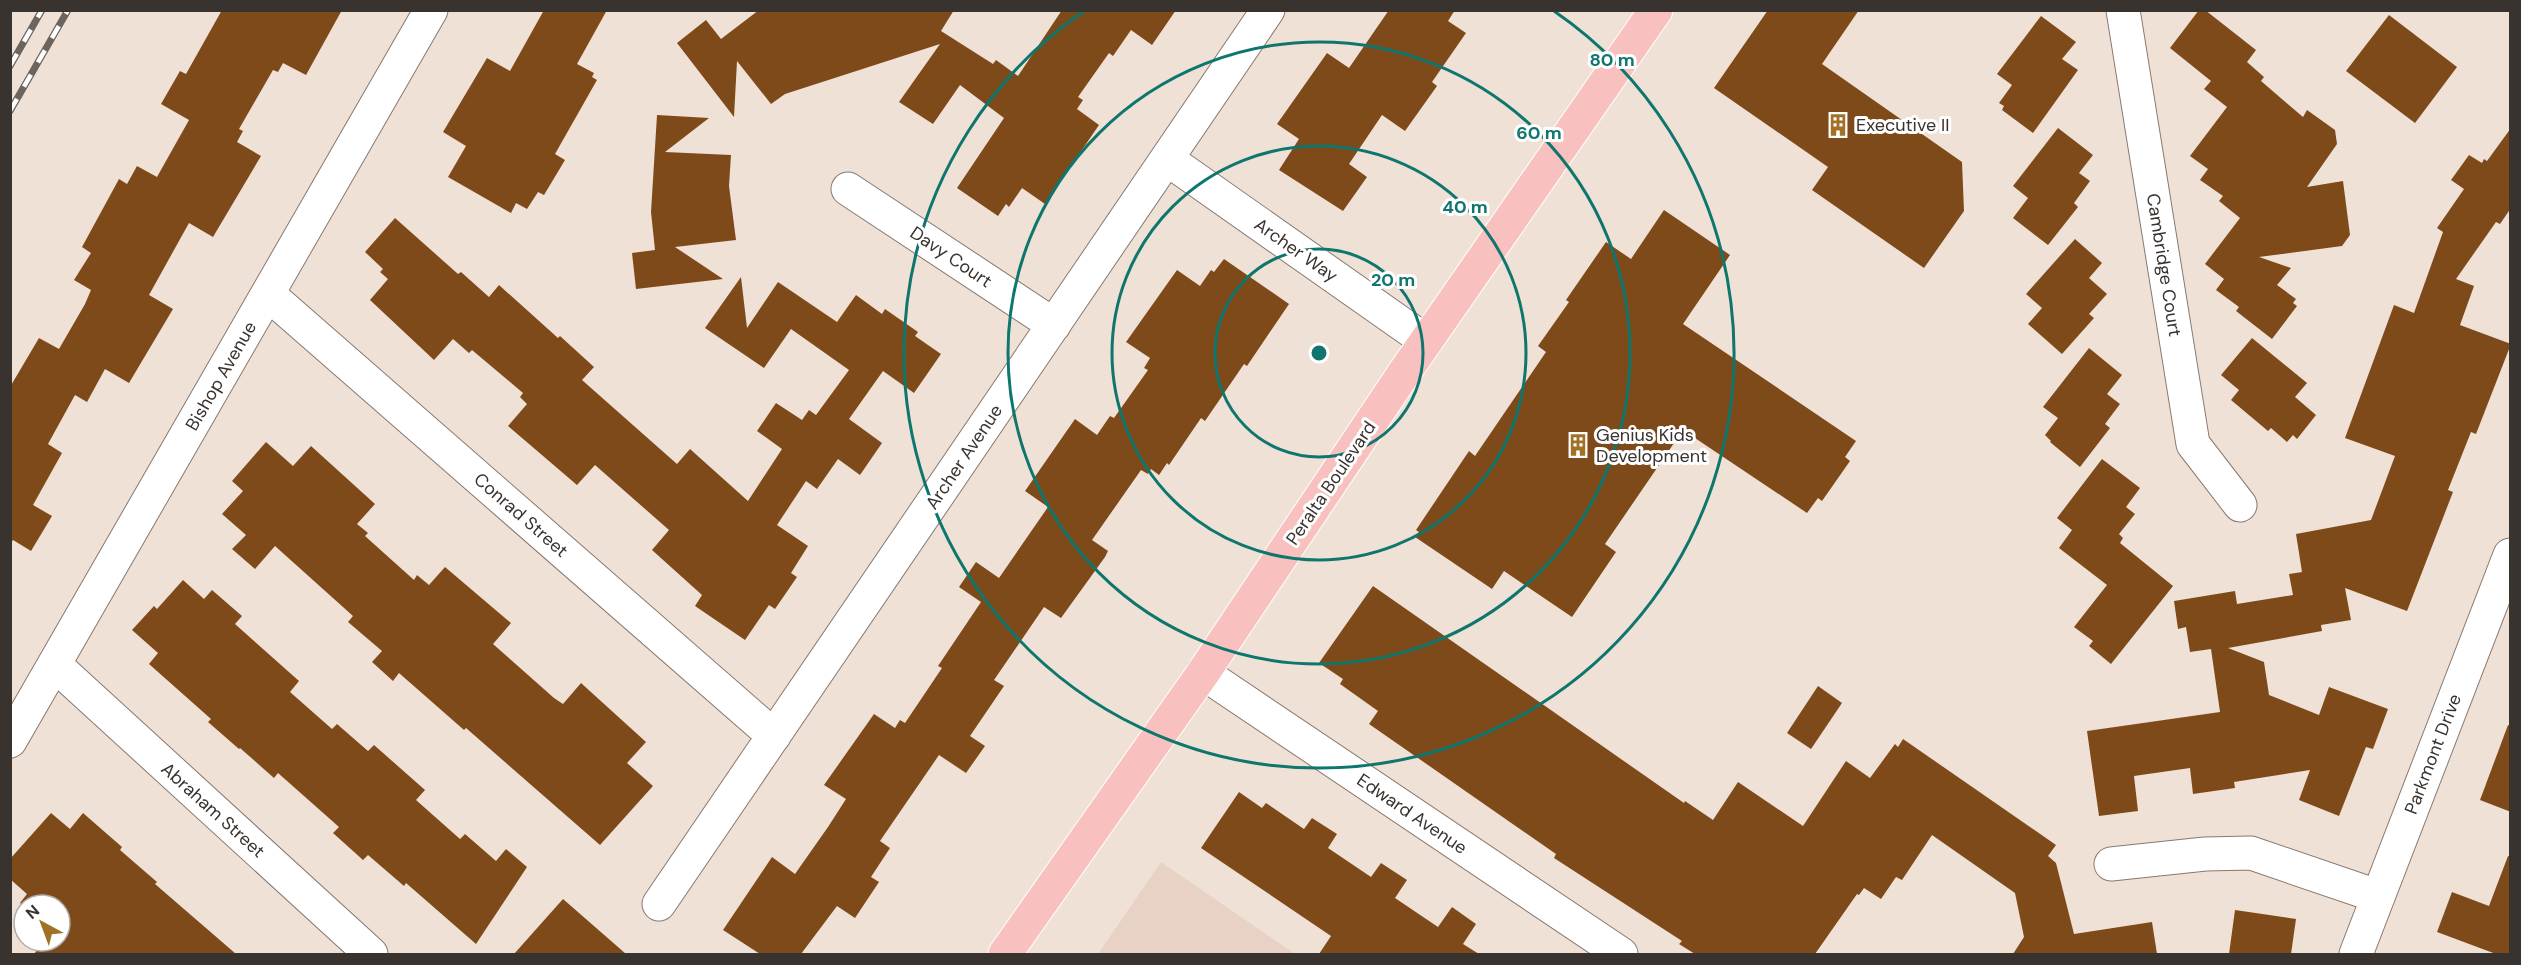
<svg xmlns="http://www.w3.org/2000/svg" width="2521" height="965" font-family="'DM Sans',sans-serif">
	<rect width="100%" height="100%" fill="#f0e1d6"/>
	<polygon fill="#e8d2c6" points="1161,862 1295,954 1098,954"/>
	<g fill="#7f4a1a">
		<polygon points="222,10 342,10 306,75 283,63 278,72 273,70 239,129 243,131 237,142 261,156 213,237 189,223 149,295 173,309 129,383 105,369 87,402 75,395 48,444 62,453 33,505 52,516 31,551 13,540 10,544 10,387 39,338 59,349 85,304 91,290 74,280 91,253 82,247 119,179 127,184 137,166 157,177 189,120 161,104 180,71 186,74"/>
		<polygon points="544,10 607,10 577,64 594,73 592,77 597,80 555,154 565,160 544,195 538,192 527,209 516,203 511,213 448,177 466,146 443,132 487,58 510,71"/>
		<polygon points="759,10 954,10 941,31 993,64 996,60 1018,76 1062,10 1176,10 1152,45 1131,30 1113,56 1109,53 1078,97 1083,100 1077,109 1099,125 1045,204 1022,188 1009,207 1006,204 998,216 957,188 1004,118 960,85 933,124 899,102 940,44 785,94 771,104 737,61 734,117 677,43 706,20 721,39"/>
		<polygon points="1389,10 1455,10 1448,21 1466,33 1432,82 1437,86 1405,131 1382,115 1349,164 1367,177 1343,211 1279,170 1299,139 1277,124 1327,53 1349,68"/>
		<polygon points="1768,10 1859,10 1822,64 1962,162 1964,211 1924,268 1812,190 1828,167 1714,88"/>
		<polygon points="2199,10 2205,10 2256,50 2247,62 2264,77 2261,81 2303,117 2307,110 2335,130 2337,144 2307,187 2343,181 2350,235 2342,246 2259,257 2291,268 2277,285 2296,299 2293,303 2297,306 2272,339 2236,311 2239,307 2216,290 2224,279 2205,264 2240,218 2219,201 2223,196 2200,180 2208,169 2190,156 2227,107 2204,89 2211,81 2170,48"/>
		<polygon points="2389,15 2457,67 2415,123 2346,71"/>
		<polygon points="2041,16 2076,42 2062,59 2078,70 2033,133 2002,110 2004,106 1999,103 2012,85 1997,74"/>
		<polygon points="657,115 709,118 665,152 731,155 729,186 736,240 675,247 723,279 636,289 632,253 655,250 651,212"/>
		<polygon points="2058,128 2093,155 2079,173 2090,181 2074,203 2078,207 2048,245 2013,218 2028,198 2013,186"/>
		<polygon points="2511,128 2511,208 2500,224 2496,222 2456,279 2474,286 2460,325 2511,344 2476,434 2471,432 2448,490 2453,492 2407,611 2345,588 2351,620 2321,625 2322,631 2228,648 2264,662 2269,695 2319,715 2329,687 2388,709 2373,749 2366,747 2339,816 2299,800 2310,770 2234,782 2235,788 2193,794 2190,768 2134,776 2138,811 2099,816 2087,731 2220,712 2211,649 2190,652 2186,627 2178,629 2174,601 2235,591 2237,604 2293,595 2289,574 2302,572 2296,534 2371,520 2395,456 2345,438 2394,305 2414,313 2443,232 2437,228 2464,189 2451,180 2469,155 2482,163 2484,159 2487,161"/>
		<polygon points="1664,210 1730,255 1683,324 1856,441 1845,457 1850,461 1822,501 1818,498 1807,513 1683,430 1605,544 1616,552 1572,617 1504,571 1492,589 1415,537 1419,532 1416,530 1469,451 1475,456 1546,352 1538,346 1569,302 1566,300 1606,242 1631,259"/>
		<polygon points="395,218 458,274 461,272 489,297 499,285 558,338 560,336 594,367 582,380 677,464 690,449 748,501 782,449 757,431 776,403 802,420 809,410 816,415 849,370 791,329 764,368 705,328 741,277 747,328 778,282 837,322 856,295 882,314 885,309 918,332 915,336 941,354 914,393 883,371 849,419 882,443 860,475 838,459 817,489 806,481 777,525 808,546 791,573 797,577 775,609 769,605 745,640 695,606 702,595 652,550 669,530 595,465 577,485 508,426 527,404 520,397 523,393 472,350 469,353 453,339 434,360 370,300 388,279 380,272 383,269 365,252"/>
		<polygon points="2075,239 2102,263 2089,278 2107,294 2089,314 2094,318 2062,354 2028,324 2042,308 2026,294"/>
		<polygon points="1224,259 1289,304 1247,366 1244,364 1205,421 1201,418 1169,465 1167,463 1159,475 1151,469 1148,474 1141,470 1092,540 1108,551 1105,557 1061,618 1044,607 994,680 1004,686 970,736 985,746 966,773 939,755 880,841 890,848 871,877 879,882 855,918 837,906 801,954 760,954 723,930 772,857 795,874 828,827 846,799 824,785 874,714 895,728 900,720 905,723 942,668 938,666 981,602 959,587 976,562 999,578 1048,507 1025,491 1075,419 1097,435 1110,416 1114,418 1148,370 1144,368 1150,358 1126,342 1177,270 1200,286 1211,270 1214,272"/>
		<polygon points="2252,338 2307,383 2295,397 2316,415 2297,439 2293,435 2287,442 2271,428 2268,431 2231,400 2239,390 2221,375"/>
		<polygon points="2089,348 2122,375 2107,394 2120,404 2105,424 2110,428 2080,467 2050,442 2051,441 2045,435 2058,418 2043,407"/>
		<polygon points="266,442 293,466 311,446 375,504 357,524 368,533 365,536 414,580 417,575 429,585 445,567 511,623 493,644 554,698 563,704 581,683 646,742 627,763 653,786 600,845 466,728 464,730 399,673 393,681 372,662 382,651 348,622 353,616 275,546 255,569 232,549 246,535 222,514 243,491 232,481"/>
		<polygon points="2102,459 2140,488 2126,507 2135,514 2119,534 2123,538 2120,543 2173,586 2111,664 2089,646 2093,641 2074,627 2107,585 2059,548 2072,530 2057,518"/>
		<polygon points="183,580 204,599 212,590 242,616 235,624 299,681 290,692 332,729 337,724 368,751 374,745 425,790 416,800 460,839 465,834 496,861 506,849 527,867 476,944 406,883 404,886 368,855 363,860 333,833 339,827 278,773 274,778 240,748 239,749 208,722 211,719 149,664 158,653 132,630 154,606 157,609"/>
		<polygon points="1373,586 1684,803 1685,801 1713,820 1738,782 1803,826 1846,761 1870,778 1895,744 1898,747 1903,739 2056,845 2048,856 2056,863 2074,934 2152,922 2157,954 2013,954 2024,937 2015,893 1932,835 1902,880 1896,877 1881,899 1864,888 1859,895 1857,894 1815,954 1695,954 1679,944 1682,941 1554,858 1556,854 1369,724 1378,711 1340,684 1343,679 1319,663"/>
		<polygon points="1818,686 1842,703 1811,749 1787,733"/>
		<polygon points="2508,725 2511,726 2511,812 2480,800"/>
		<polygon points="1239,792 1262,808 1266,803 1304,829 1312,818 1337,834 1328,848 1371,877 1381,863 1407,880 1395,898 1438,927 1452,907 1476,924 1463,944 1479,954 1319,954 1331,936 1201,848"/>
		<polygon points="51,813 70,829 83,813 122,847 120,850 157,882 155,884 236,954 34,954 45,941 60,941 60,905 24,906 20,903 27,894 10,879 10,859"/>
		<polygon points="2508,856 2511,857 2511,954 2496,954 2437,932 2452,892 2489,906"/>
		<polygon points="563,899 626,954 514,954"/>
		<polygon points="2235,910 2296,919 2291,954 2229,954"/>
	</g>
	<g fill="none" stroke-linecap="round" stroke-linejoin="round">
		<g stroke="#877970" stroke-width="35">
			<g id="street">
				<polyline points="2123,10 2193,444 2240,505"/>
				<polyline points="1167,159 1426,341"/>
				<polyline points="848,189 1054,325"/>
				<polyline points="268,294 774,736"/>
				<polyline points="55,665 371,954"/>
				<polyline points="1203,673 1621,954"/>
				<polyline points="10,741 431,10"/>
				<polyline points="2111,864 2205,854 2251,853 2377,896"/>
				<polyline points="659,904 1268,10"/>
				<polyline points="2356,954 2510,555"/>
			</g>
		</g>
		<g stroke="#fff" stroke-width="35">
			<polyline id="primary" points="1005,954 1203,673 1404,373 1656,10"/>
		</g>
		<use href="#street" stroke="#fff" stroke-width="33"/>
		<use href="#primary" stroke="#f8c1bf" stroke-width="33"/>
		<g stroke="#6d645e" stroke-width="7">
			<g id="rail">
				<polyline points="10,66 42,10"/>
				<polyline points="10,111 68,10"/>
			</g>
		</g>
		<use href="#rail" stroke="#fff" stroke-width="4.5" stroke-dasharray="14" stroke-linecap="butt"/>
	</g>
	<g fill="none" stroke="#0f766e" stroke-width="3">
		<circle cx="1319" cy="353" r="104"/>
		<circle cx="1319" cy="353" r="207"/>
		<circle cx="1319" cy="353" r="311"/>
		<path d="M1554 11A415 415 0 1 1 1084 11"/>
	</g>
	<defs>
		<g id="building-bare" transform="scale(1.8)"><path d="M-4-6H4V6H1V3H-1V6H-4ZM-2.5-4.3h1.7v1.8h-1.7ZM.8-4.3h1.7v1.8H.8ZM-2.5-1h1.7V.8h-1.7ZM.8-1h1.7V.8H.8Z" fill="#a17125" stroke="#fff" stroke-width="2.5" paint-order="stroke"/></g>
	</defs>
	<g fill-rule="evenodd">
		<use href="#building-bare" x="1838" y="125"/>
		<use href="#building-bare" x="1578" y="445"/>
	</g>
	<g text-anchor="middle" stroke-width="6" stroke-linejoin="round" paint-order="stroke">
		<g font-size="18" fill="#39332f" stroke="#fff" text-anchor="start">
			<text x="1856" y="131">Executive II</text>
			<text x="1596" y="441">Genius Kids<tspan x="1596" dy="21">Development</tspan></text>
		</g>
		<g font-size="18" fill="#39332f" stroke="#fff">
			<text transform="translate(1296 250) rotate(35)" y="6">Archer Way</text>
			<text transform="translate(951 257) rotate(34)" y="6">Davy Court</text>
			<text transform="translate(2164 265) rotate(81)" y="6">Cambridge Court</text>
			<text transform="translate(221 376) rotate(-60)" y="6">Bishop Avenue</text>
			<text transform="translate(964 457) rotate(-56)" y="6">Archer Avenue</text>
			<text transform="translate(1331 483) rotate(-56)" y="6">Peralta Boulevard</text>
			<text transform="translate(521 515) rotate(41)" y="6">Conrad Street</text>
			<text transform="translate(2433 754) rotate(-69)" y="6">Parkmont Drive</text>
			<text transform="translate(213 810) rotate(42)" y="6">Abraham Street</text>
			<text transform="translate(1412 814) rotate(34)" y="6">Edward Avenue</text>
		</g>
	</g>
	<circle cx="1319" cy="353" r="9" fill="#0f766e" stroke="#fff" stroke-width="3"/>
	<g font-size="18" text-anchor="middle" font-weight="bold" fill="#0f766e" stroke="#fff" stroke-width="6" stroke-linejoin="round" paint-order="stroke">
		<text x="1612" y="66">80 m</text>
		<text x="1539" y="139">60 m</text>
		<text x="1465" y="213">40 m</text>
		<text x="1393" y="286">20 m</text>
	</g>
	<rect width="2521" height="965" fill="none" stroke="#39332f" stroke-width="24"/>
	<g transform="translate(42 923) rotate(319)"><circle r="28" fill="#ffffff" stroke="#b0adac" stroke-width="1.5"/>
	<path d="M0-4.5L10 22L0 15L-10 22Z" fill="#a17125"/>
	<text y="-9" font-size="16" font-weight="bold" text-anchor="middle" fill="#39332f">N</text>
	</g>
</svg>
